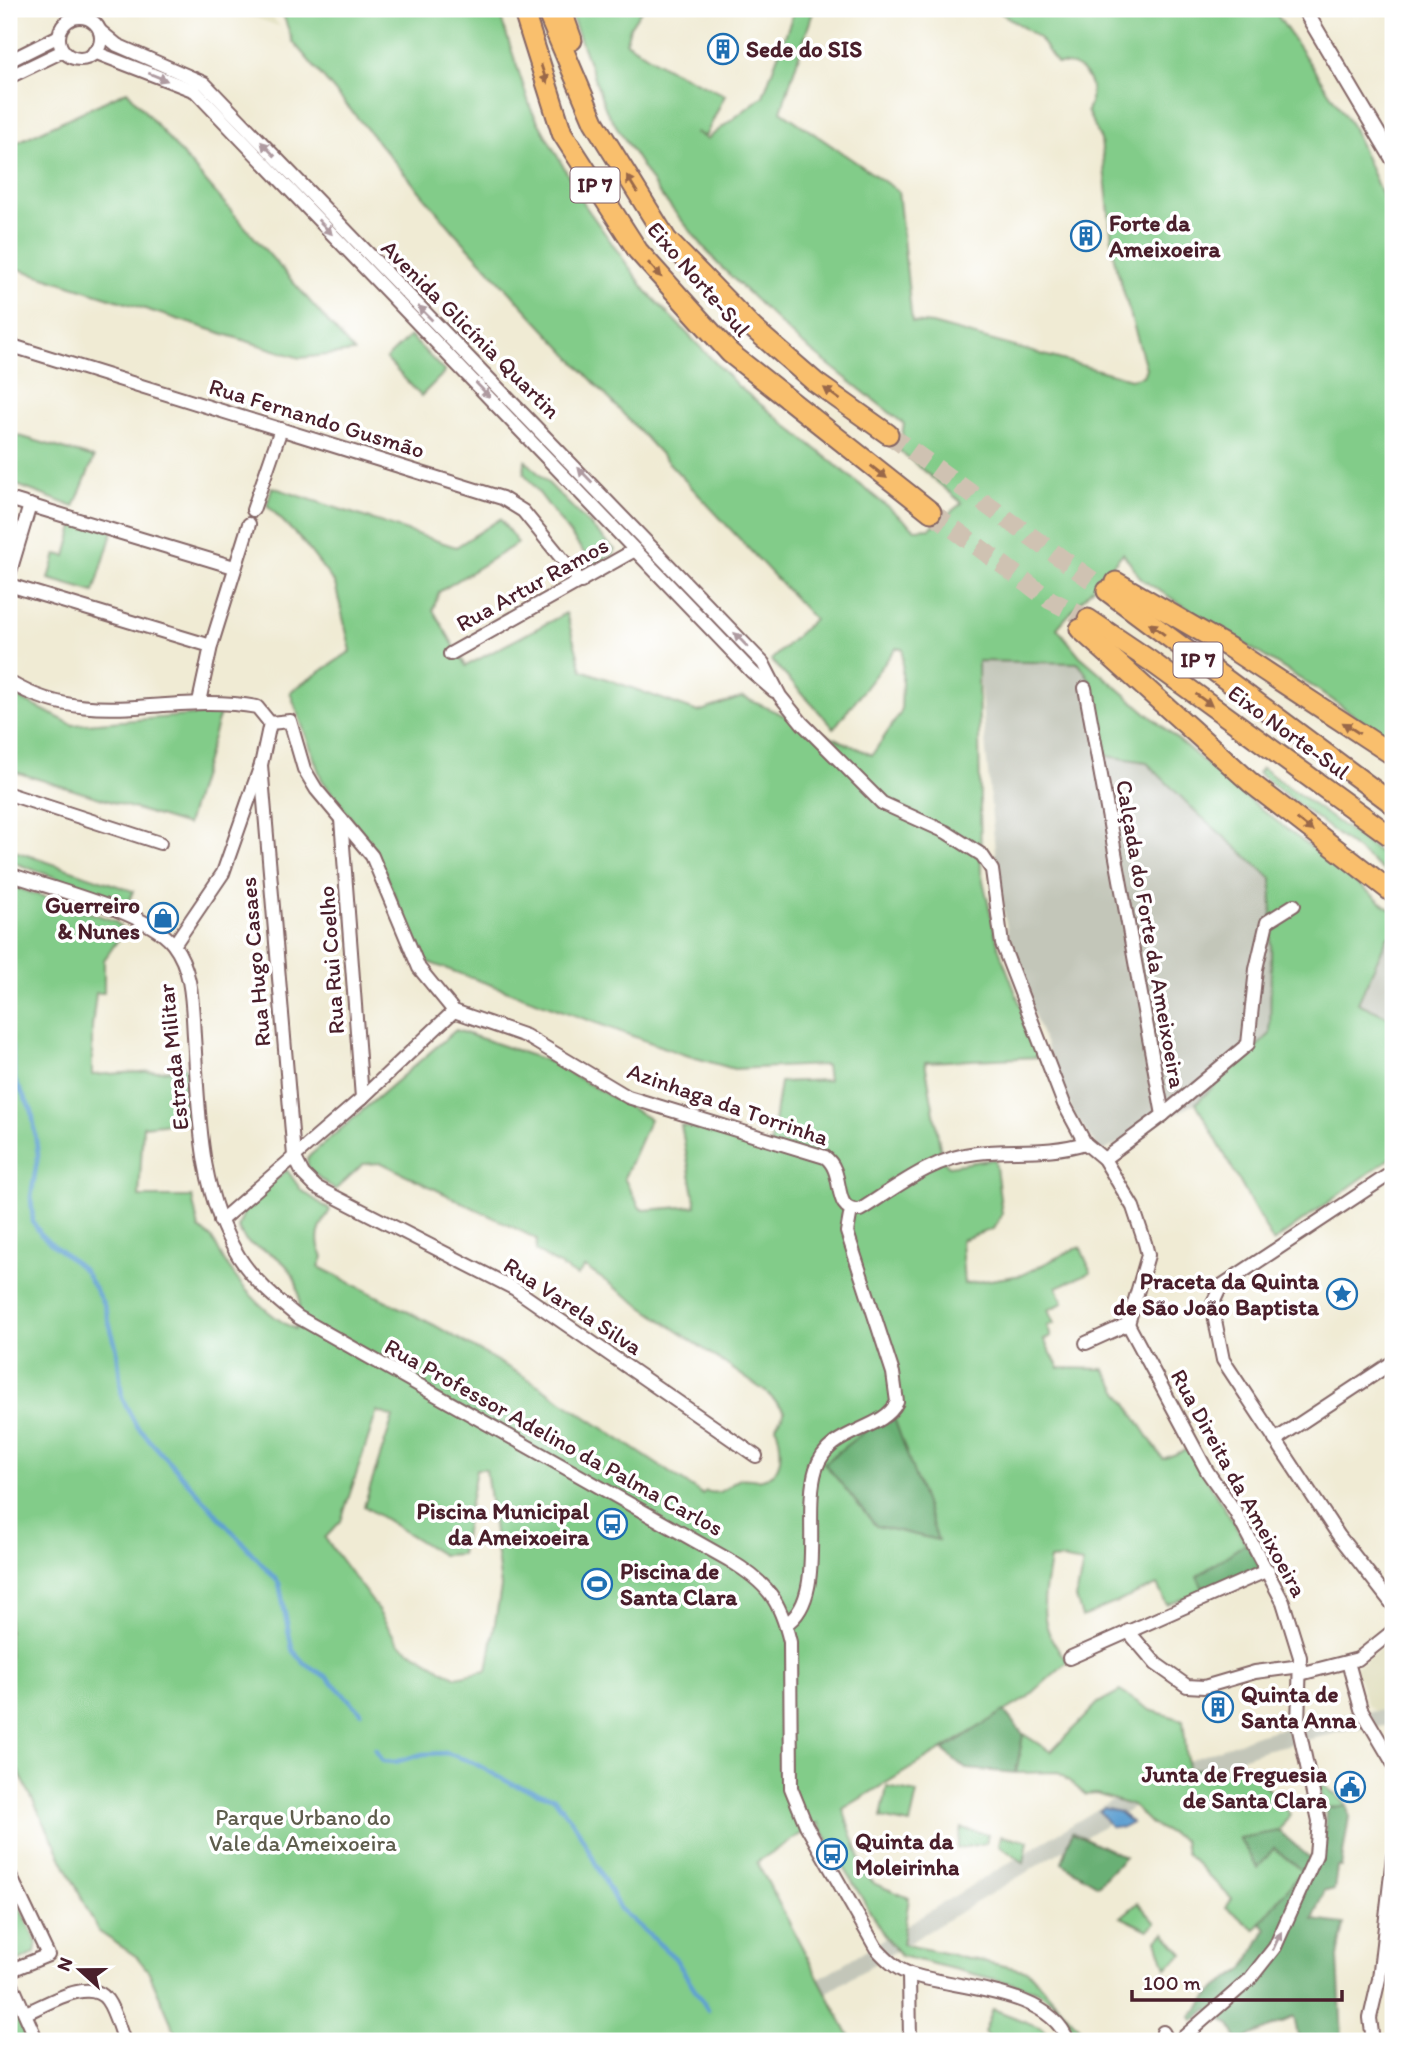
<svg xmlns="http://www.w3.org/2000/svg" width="1402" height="2050" font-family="Itim,sans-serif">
	<rect width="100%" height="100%" fill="#fff"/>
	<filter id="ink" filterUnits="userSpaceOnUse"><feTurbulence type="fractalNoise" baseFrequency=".0143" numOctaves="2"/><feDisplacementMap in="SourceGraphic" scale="14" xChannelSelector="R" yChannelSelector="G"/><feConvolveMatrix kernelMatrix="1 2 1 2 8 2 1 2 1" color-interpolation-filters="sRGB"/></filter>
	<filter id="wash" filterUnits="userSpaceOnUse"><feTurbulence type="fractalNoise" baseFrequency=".00686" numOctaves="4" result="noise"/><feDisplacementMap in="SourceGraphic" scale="28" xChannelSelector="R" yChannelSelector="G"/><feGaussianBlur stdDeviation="1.57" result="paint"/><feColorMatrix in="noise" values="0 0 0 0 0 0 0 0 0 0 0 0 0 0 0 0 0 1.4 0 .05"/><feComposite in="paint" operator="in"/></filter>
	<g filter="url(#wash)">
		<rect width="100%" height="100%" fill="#f0ebd4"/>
		<g fill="#dfddbb">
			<polygon points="226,9 267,9 280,27 240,12"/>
			<polygon points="1393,1639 1393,1730 1367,1704 1355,1668"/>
		</g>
		<g fill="#c3c6b9">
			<polygon points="978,661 1079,662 1090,680 1107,756 1146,762 1196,812 1272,879 1270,1034 1196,1103 1102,1152 1074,1115 1012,960 996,862"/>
			<polygon points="1388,935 1393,938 1393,1019 1358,1003"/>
			<polygon points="1393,1709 1393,1725 1341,1732 1265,1750 1218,1766 1156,1794 793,2013 721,2041 785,1999 1119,1796 1180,1764 1260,1734 1338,1715"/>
		</g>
		<g fill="#82cc89" stroke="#66765a" stroke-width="2" fill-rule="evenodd">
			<path d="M281 9H498L531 109 586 207 647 292 738 386 915 529 930 528 962 503 899 450 904 424 795 338 717 263 659 193 606 110 569 9H642L630 27 626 42 665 67 725 95 705 137 695 132 707 139 763 96 795 9H814L781 111 898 191 912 322 932 324 1131 379 1143 376 1146 368 1114 259 1101 140 1087 111C1099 87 1086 61 1057 64L1039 38 995 9H1273L1352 126 1393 221V742L1318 690 1141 579 1123 553 1057 628 1080 656 1243 795 1393 911V938L1388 936 1358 1003 1393 1019V1156L1273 1242 1196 1103 1270 1034 1272 879 1196 812 1146 762 1107 756 1090 680 1079 663 978 661 981 872 999 949 1040 1057 925 1062 942 1159 949 1166 995 1159 1002 1214 993 1229 961 1240 964 1284 1022 1275 1080 1246 1091 1272 1057 1287 1063 1303 1048 1310 1054 1323 1047 1326 1051 1337 1044 1340 1059 1368 1104 1369 1163 1459 1188 1449 1246 1543 1198 1576 1204 1591 1167 1605 1157 1585 1082 1617 1076 1598 1083 1563 1061 1559 1050 1560C1043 1600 1036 1628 1068 1661L1027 1698 843 1809 866 1876 875 1884 909 1898 902 1944 1028 1971 1091 2041H1082L1053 2002 1034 1989 901 1956 883 1934 818 1823 757 1862 852 2041H179L149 1972 137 1957 98 1931 9 1752V885L115 921 124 931 104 960V993H96L92 1027V1075L173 1070V1064H181L189 1071 191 1121 143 1126 139 1197H192L199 1229C219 1240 216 1251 229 1268 245 1291 269 1317 295 1329 304 1299 300 1269 270 1253 251 1243 248 1248 238 1228L247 1203 287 1170 301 1190 330 1210C320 1227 313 1238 323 1257L319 1267 434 1325 532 1381 702 1494 706 1491C723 1497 726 1485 740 1479 746 1477 756 1481 762 1479 787 1473 781 1443 776 1426L785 1411 766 1392 585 1267 577 1276 536 1251 537 1239 382 1163 363 1164 335 1190 308 1169 307 1158 456 1030 548 1061 650 1119 624 1178 640 1208 644 1210 696 1206 681 1125 770 1148 780 1082 828 1080 826 1065 734 1069 682 1054 422 960 375 849 322 780 290 692 351 651 335 584 303 542 267 505 272 487 456 547 500 519 518 543 439 592 433 610 466 666 566 613 582 670 698 712 743 697 872 755 901 712 903 649 896 648 834 728 771 660 814 619 456 234 293 42ZM377 1411 393 1417 364 1506 442 1555 461 1554 476 1469H486L501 1587 487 1671 455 1677 398 1643 374 1604 325 1538 341 1521Z"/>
			<polygon points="127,91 354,352 300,358 9,266 9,146"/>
			<polygon points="410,336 445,372 421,396 386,359"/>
			<polygon points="9,433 94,458 74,507 9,482"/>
			<polygon points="525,460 615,550 614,554 597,563 591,562 524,473"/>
			<polygon points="76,519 113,530 94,592 49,579 56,554 66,556"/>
			<polygon points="9,693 73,725 220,713 187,825 9,770"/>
			<polygon points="1262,768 1393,862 1393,878 1258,773"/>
			<polygon points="9,849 133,891 128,903 9,861"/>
			<polygon points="1120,1691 1150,1710 1183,1720 1188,1770 1246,1764 1290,1814 1279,1831 1239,1839 1258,1867 1274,1848 1302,1871 1255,1930 1226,1907 1232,1899 1186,1853 1184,1840 1152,1825 1133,1806 1096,1794 1086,1795 1058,1772 1016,1773 1023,1734 1051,1752 1098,1703"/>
			<polygon points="1317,1779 1347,1805 1345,1808 1326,1808"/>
			<polygon points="887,1787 917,1793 910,1824 881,1818"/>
			<polygon points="961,1828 988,1834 986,1843 957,1849"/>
			<polygon points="1001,1836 1028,1841 1024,1863 999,1845"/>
			<polygon points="9,1885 37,1943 35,1953 12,1965 9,1959"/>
			<polygon points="1138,1903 1156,1923 1148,1930 1121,1917"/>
			<polygon points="1165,1933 1183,1954 1166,1968 1157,1940"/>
			<polygon points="993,2009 1042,2028 1053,2041 991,2041 984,2032"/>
			<polygon points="16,2012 27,2041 9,2041 9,2015"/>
		</g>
		<g fill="#69b075" stroke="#5a6850" stroke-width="2">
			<polygon points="882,1418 894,1418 938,1540 876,1526 824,1463"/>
			<polygon points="1246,1543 1261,1568 1204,1591 1197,1576"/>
			<polygon points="1004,1711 1023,1734 1016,1773 966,1769 943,1750"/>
			<polygon points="1347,1805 1349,1817 1341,1867 1337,1867 1334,1890 1325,1890 1313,1920 1344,1924 1338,1957 1342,2041 1299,2041 1294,2017 1238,2041 1230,2025 1208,2009 1194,2021 1191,2017 1216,1988 1244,1969 1266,1929 1261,1922 1302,1871 1274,1848 1258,1868 1239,1838 1279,1831 1310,1858 1324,1850 1326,1808"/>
			<polygon points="1072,1832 1125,1857 1098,1885 1062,1863"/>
		</g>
		<polygon fill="#5fa0d2" stroke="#54607e" stroke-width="2" points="1103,1808 1119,1812 1132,1823 1123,1828 1110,1826 1099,1811"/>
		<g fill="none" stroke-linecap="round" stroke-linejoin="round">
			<g stroke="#5fa0d2" stroke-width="4.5">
				<polyline points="9,1030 15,1081 32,1111 38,1155 31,1197 33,1222 42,1236 84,1270 104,1305 117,1350 122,1398 136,1425 279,1583 292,1649 304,1663 328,1678 361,1712"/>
				<polyline points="375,1749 383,1761 395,1762 423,1754 447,1753 472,1762 512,1784 554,1798 576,1826 619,1908 675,1958 708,2010"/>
			</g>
		</g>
	</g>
	<g filter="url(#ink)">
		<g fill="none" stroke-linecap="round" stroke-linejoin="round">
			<g stroke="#cfc2b2" stroke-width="19" stroke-dasharray="19 10" stroke-linecap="butt">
				<polyline points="888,434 1107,591"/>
				<polyline points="931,512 1050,600 1088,619"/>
			</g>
			<g stroke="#846666" stroke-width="16">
				<g id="minor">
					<circle cx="80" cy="38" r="21"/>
					<polyline points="100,31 117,45 204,83 763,663 780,696 802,723 882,803 946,832 982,855 992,870 1002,944 1064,1104 1085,1143 1104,1159 1133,1207 1145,1243 1148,1255 1128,1324"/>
					<polyline points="94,52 195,91 752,672 774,691"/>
					<polyline points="9,61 59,36"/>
					<polyline points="9,77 63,51"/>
					<polyline points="9,345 502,498 523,511 581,582"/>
					<polyline points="9,499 234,567"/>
					<polyline points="253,510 281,429"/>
					<polyline points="9,575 30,505"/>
					<polyline points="9,585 211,646"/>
					<polyline points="450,654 635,550"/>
					<path d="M9 682C92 732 168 691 257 707L270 723"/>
					<polyline points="1085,688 1163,1115 1104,1159"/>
					<polyline points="199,702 211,646 249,524"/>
					<path d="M270 723 290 721 304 769 316 789 372 856 419 968 454 1011 526 1036 628 1097 825 1157C847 1173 830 1212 860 1210 895 1188 934 1157 977 1153 1013 1149 1050 1154 1085 1143"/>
					<polyline points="261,765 294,1156 303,1174 316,1187 515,1289 756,1456"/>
					<polyline points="9,794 160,843"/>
					<polyline points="341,819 362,1098"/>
					<path d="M9 874C49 888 148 912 173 944 193 970 192 1005 194 1036 199 1110 198 1192 239 1257 254 1281 276 1299 298 1317L729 1560C767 1583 780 1599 790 1642L791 1788 806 1825 876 1948C886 1959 896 1969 910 1974 955 1989 1049 1988 1068 2041"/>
					<polyline points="174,945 223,873 261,765 270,723"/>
					<polyline points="1163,1115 1248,1044 1256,969 1267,922 1294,905"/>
					<polyline points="1393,1172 1221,1286 1212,1305 1223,1360 1339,1536 1393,1605"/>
					<polyline points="220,1221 362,1098 454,1011"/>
					<polyline points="1128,1324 1207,1471 1235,1511 1283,1602 1300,1657 1298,1725 1319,1821 1316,1855 1275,1947 1249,1980 1179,2041"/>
					<polyline points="1086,1343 1128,1324"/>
					<polyline points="1275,1440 1393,1362"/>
					<path d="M786 1624C827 1598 802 1513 816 1469 829 1427 882 1433 897 1402L893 1373 847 1232 851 1210"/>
					<polyline points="1128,1631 1156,1664 1187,1686 1204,1687 1255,1672 1301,1666"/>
					<polyline points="1069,1658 1268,1570"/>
					<polyline points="1348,1662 1361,1709 1393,1763"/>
					<polyline points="1300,1674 1358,1659 1393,1631"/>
					<polyline points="9,1873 48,1955 9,1971"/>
					<polyline points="909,1974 910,2041"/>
					<polyline points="9,1978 37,2041"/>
					<path d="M26 2013C46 2005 90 1976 107 2000 115 2011 119 2029 124 2041"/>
					<polyline points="1163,2032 1168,2041"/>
					<polyline points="1373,2041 1370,2018 1379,1979 1393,1856"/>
				</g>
			</g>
			<g stroke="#846666" stroke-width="18">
				<polyline id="tertiary" points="1304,9 1393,159"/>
			</g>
			<g stroke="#846666" stroke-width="23">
				<g id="trunk">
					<polyline points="523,9 562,133 638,251 730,353 931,512"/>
					<polyline points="546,9 594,122 667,240 754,329 815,382 888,434"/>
					<polyline points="561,9 572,40"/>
					<polyline points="1116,582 1230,648 1393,755"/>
					<polyline points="1107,591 1393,804"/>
					<polyline points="1088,619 1149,660 1393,838"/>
					<polyline points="1080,629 1251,783 1393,893"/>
				</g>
			</g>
			<use href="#minor" stroke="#fff" stroke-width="12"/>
			<use href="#tertiary" stroke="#fff" stroke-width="14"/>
			<use href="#trunk" stroke="#f9bf6d" stroke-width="19"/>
		</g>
		<defs><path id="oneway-solid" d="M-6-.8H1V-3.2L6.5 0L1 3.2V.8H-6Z" transform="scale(1.75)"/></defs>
		<g fill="#996749">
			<use href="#oneway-solid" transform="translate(544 74) rotate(72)"/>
			<use href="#oneway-solid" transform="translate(632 184) rotate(-122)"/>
			<use href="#oneway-solid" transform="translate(655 270) rotate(48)"/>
			<use href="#oneway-solid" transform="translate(832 394) rotate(-144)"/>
			<use href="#oneway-solid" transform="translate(879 472) rotate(38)"/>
			<use href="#oneway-solid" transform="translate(1157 629) rotate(-143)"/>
			<use href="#oneway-solid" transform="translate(1204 700) rotate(36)"/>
			<use href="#oneway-solid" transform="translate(1351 728) rotate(-147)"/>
			<use href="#oneway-solid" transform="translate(1305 825) rotate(38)"/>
		</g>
		<g fill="#ae9aa0">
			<use href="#oneway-solid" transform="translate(158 77) rotate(22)"/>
			<use href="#oneway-solid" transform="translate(268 149) rotate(-134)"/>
			<use href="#oneway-solid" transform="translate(325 227) rotate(46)"/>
			<use href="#oneway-solid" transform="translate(425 313) rotate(-135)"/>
			<use href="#oneway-solid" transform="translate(483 390) rotate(46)"/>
			<use href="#oneway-solid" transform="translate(585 475) rotate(-134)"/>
			<use href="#oneway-solid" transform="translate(741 640) rotate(-134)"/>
			<use href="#oneway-solid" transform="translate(1277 1941) rotate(-65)"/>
		</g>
	</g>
	<defs>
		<g id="building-ring" transform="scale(1.575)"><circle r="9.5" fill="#fff" stroke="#1f6fb2" stroke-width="1.5"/><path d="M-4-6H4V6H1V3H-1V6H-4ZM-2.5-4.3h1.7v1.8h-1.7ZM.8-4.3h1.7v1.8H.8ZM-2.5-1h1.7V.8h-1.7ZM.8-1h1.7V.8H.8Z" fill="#1f6fb2"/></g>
		<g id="shop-ring" transform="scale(1.575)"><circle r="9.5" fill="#fff" stroke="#1f6fb2" stroke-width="1.5"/><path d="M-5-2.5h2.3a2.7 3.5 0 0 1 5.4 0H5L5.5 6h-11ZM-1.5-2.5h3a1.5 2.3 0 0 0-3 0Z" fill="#1f6fb2"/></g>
		<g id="sight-ring" transform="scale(1.575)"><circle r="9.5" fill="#fff" stroke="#1f6fb2" stroke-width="1.5"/><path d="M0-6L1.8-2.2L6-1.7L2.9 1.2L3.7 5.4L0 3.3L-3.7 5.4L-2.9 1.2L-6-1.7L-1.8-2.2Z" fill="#1f6fb2"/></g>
		<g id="bus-ring" transform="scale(1.575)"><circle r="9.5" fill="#fff" stroke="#1f6fb2" stroke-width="1.5"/><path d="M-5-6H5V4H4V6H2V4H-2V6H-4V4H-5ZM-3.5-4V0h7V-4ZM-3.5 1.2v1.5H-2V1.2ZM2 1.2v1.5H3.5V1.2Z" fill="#1f6fb2"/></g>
		<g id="stadium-ring" transform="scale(1.575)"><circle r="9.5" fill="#fff" stroke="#1f6fb2" stroke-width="1.5"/><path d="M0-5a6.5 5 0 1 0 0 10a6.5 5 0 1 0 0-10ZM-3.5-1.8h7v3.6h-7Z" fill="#1f6fb2"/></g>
		<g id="civic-ring" transform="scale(1.575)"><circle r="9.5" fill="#fff" stroke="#1f6fb2" stroke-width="1.5"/><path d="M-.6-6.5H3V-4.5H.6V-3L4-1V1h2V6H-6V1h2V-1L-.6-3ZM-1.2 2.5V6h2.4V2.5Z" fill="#1f6fb2"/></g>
	</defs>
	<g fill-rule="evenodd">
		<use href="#building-ring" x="723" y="49"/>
		<use href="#building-ring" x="1086" y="236"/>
		<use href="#shop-ring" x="163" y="918"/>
		<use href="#sight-ring" x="1342" y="1294"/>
		<use href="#bus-ring" x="612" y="1524"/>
		<use href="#stadium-ring" x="597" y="1584"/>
		<use href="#building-ring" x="1218" y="1707"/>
		<use href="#civic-ring" x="1350" y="1787"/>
		<use href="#bus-ring" x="832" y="1854"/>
	</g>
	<g text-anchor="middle" stroke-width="7" stroke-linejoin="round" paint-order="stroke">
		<g fill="#fff" stroke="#80626b" stroke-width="2">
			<rect x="570.5" y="167.5" width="49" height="35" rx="5"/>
			<rect x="1173.5" y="642.5" width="49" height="35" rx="5"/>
		</g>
		<g font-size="21" font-weight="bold" fill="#4a1f2b">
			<text x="595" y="192">IP 7</text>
			<text x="1198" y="667">IP 7</text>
		</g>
		<g font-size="23" font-weight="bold" fill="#4a1f2b" stroke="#fff" text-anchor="start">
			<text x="746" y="57">Sede do SIS</text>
			<text x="1109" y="231">Forte da<tspan x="1109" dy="26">Ameixoeira</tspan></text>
			<text x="140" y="913" text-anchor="end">Guerreiro<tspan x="140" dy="26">&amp; Nunes</tspan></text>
			<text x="1319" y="1289" text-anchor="end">Praceta da Quinta<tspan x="1319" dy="26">de São João Baptista</tspan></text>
			<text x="589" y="1519" text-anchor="end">Piscina Municipal<tspan x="589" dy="26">da Ameixoeira</tspan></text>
			<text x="620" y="1579">Piscina de<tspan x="620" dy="26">Santa Clara</tspan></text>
			<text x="1241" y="1702">Quinta de<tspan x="1241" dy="26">Santa Anna</tspan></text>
			<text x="1327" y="1782" text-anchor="end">Junta de Freguesia<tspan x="1327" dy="26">de Santa Clara</tspan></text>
			<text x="855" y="1849">Quinta da<tspan x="855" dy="26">Moleirinha</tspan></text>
		</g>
		<g font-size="23" fill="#4a1f2b" stroke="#fff">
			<text transform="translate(699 279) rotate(49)" y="8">Eixo Norte-Sul</text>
			<text transform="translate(471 329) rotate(45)" y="8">Avenida Glicínia Quartin</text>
			<text transform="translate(317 418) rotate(17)" y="8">Rua Fernando Gusmão</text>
			<text transform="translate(532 584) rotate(-29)" y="8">Rua Artur Ramos</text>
			<text transform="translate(1289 732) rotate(36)" y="8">Eixo Norte-Sul</text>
			<text transform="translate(1151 934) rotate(80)" y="8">Calçada do Forte da Ameixoeira</text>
			<text transform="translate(331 960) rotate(-94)" y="8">Rua Rui Coelho</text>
			<text transform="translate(255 962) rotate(-95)" y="8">Rua Hugo Casaes</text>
			<text transform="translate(173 1057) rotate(-96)" y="8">Estrada Militar</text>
			<text transform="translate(728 1104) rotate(19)" y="8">Azinhaga da Torrinha</text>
			<text transform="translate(573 1306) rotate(33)" y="8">Rua Varela Silva</text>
			<text transform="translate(554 1437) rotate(29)" y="8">Rua Professor Adelino da Palma Carlos</text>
			<text transform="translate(1239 1483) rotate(61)" y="8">Rua Direita da Ameixoeira</text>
		</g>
		<g font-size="23" fill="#5e5c4c" stroke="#fff">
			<text x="303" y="1825">Parque Urbano do<tspan x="303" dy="26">Vale da Ameixoeira</tspan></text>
		</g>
	</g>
	<rect width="1402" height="2050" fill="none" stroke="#fff" stroke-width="35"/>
	<g transform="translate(80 1970) rotate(291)" stroke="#ffffff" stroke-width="5" paint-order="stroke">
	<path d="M0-5L12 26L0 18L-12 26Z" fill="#4a1f2b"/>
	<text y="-10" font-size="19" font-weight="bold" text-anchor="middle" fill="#4a1f2b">N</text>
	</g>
	<path d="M1132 1990v10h210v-10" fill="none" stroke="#4a1f2b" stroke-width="3.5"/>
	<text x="1143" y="1990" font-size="21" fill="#4a1f2b" stroke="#ffffff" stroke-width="5" paint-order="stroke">100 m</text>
</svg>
